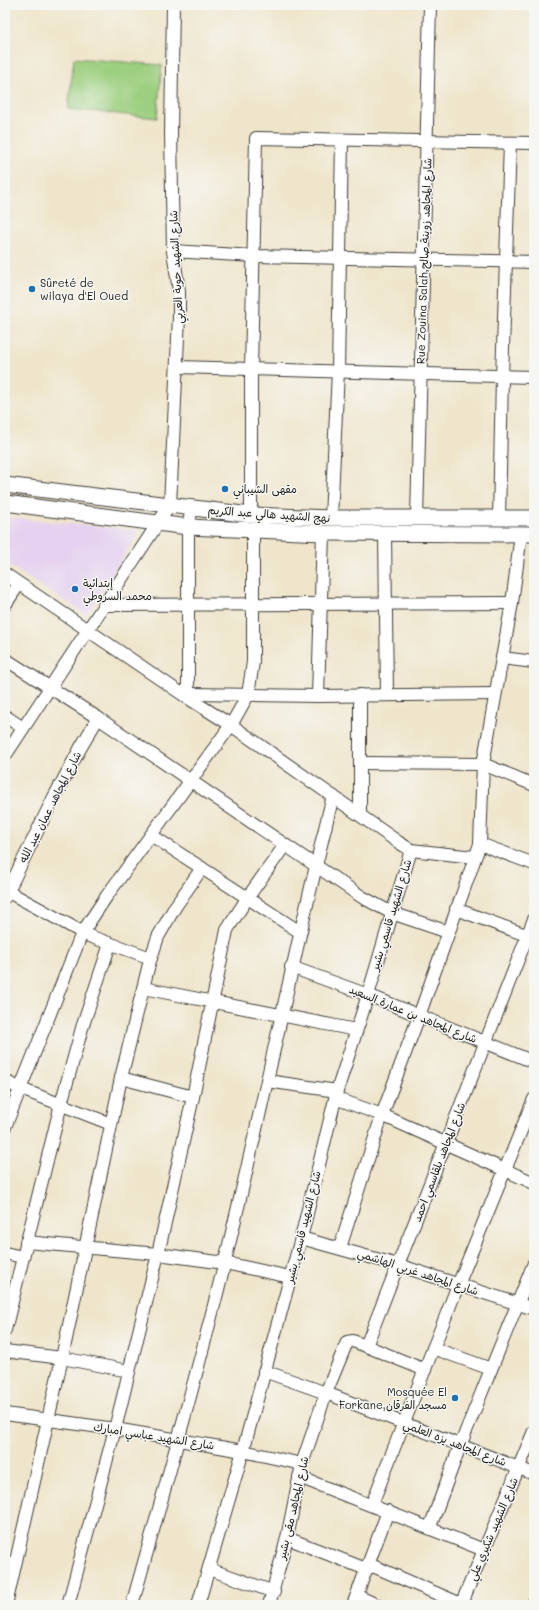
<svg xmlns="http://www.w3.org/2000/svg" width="539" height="1610" font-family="Mali,'Playpen Sans Arabic',sans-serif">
	<rect width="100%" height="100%" fill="#f6f6f2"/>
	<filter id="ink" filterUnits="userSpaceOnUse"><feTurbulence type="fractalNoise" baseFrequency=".025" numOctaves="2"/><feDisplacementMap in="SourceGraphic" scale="8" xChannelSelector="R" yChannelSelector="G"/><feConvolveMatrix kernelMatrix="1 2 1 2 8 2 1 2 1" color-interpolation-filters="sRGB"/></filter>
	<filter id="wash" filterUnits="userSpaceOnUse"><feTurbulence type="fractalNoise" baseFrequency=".012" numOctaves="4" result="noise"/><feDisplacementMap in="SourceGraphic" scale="16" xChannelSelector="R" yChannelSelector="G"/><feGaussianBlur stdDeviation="0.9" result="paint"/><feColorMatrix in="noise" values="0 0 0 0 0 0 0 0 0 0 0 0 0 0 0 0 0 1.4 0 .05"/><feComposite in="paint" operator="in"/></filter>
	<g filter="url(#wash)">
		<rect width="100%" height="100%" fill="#efe5cb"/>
		<polygon fill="#e6d2f0" points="5,517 135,530 137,535 87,615 5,563"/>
		<polygon fill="#9ccf7f" stroke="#5c764e" points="74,58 162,65 157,118 68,109"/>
	</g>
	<g filter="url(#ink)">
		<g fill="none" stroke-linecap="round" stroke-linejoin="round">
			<g stroke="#3c3a36" stroke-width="14">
				<g id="minor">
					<polyline points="173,251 254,256 534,262"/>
					<polyline points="177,367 534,377"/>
					<polyline points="251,515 251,370 256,138 534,143"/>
					<polyline points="331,518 338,371 342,140"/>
					<polyline points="417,518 430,5"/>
					<polyline points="499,519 502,377 510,143"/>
					<polyline points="385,533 387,695"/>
					<polyline points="5,574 188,698 231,725 398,842 411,850 474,857"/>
					<polyline points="5,605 19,584"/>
					<polyline points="105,605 512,603"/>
					<polyline points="502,658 534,662"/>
					<polyline points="5,659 98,718 362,897 392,913 448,932"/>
					<polyline points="189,694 318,696 495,694"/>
					<polyline points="318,696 323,533"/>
					<polyline points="188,698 188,527 192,508"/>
					<polyline points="5,716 23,728"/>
					<polyline points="5,756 170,505 179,317 179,291 173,251 171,132 173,5"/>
					<polyline points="360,763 483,764 534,785"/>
					<polyline points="360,815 360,695"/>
					<polyline points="151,835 300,932"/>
					<polyline points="480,844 534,864"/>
					<polyline points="5,890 89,936 151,958"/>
					<polyline points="5,897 54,797 81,747 98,718"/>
					<polyline points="456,909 534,938"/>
					<polyline points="291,967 368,995 534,1062"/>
					<polyline points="143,988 356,1030"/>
					<polyline points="121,1078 193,1097"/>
					<polyline points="5,1081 21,1089 111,1124"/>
					<polyline points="267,1081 337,1091"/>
					<polyline points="335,1098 382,1115 534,1183"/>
					<polyline points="5,1127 82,933 106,897 231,725 248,695 253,662 253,530"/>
					<polyline points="301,1238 398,1265 534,1309"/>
					<polyline points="26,1242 158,1254 225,1263 290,1277"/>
					<polyline points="340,1248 382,1115 419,1016 480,844 483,764 512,603 521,534"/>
					<polyline points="5,1253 22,1257"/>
					<polyline points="5,1330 61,1104 82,1028 110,944"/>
					<polyline points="433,1348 491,1369"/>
					<polyline points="5,1351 62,1358 129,1371"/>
					<polyline points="425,1370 366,1346 534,919"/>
					<polyline points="264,1371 326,1393 534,1474"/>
					<polyline points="5,1414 115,1429 243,1451 302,1464"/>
					<polyline points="299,1477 484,1550"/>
					<polyline points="372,1504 458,1285 534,1099"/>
					<polyline points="430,1527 460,1446 534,1263"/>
					<polyline points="287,1538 366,1569 373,1566 461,1604"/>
					<polyline points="209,1569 274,1592"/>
					<polyline points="357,1596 377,1605"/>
					<polyline points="6,1605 62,1358 121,1078 149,964 158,937 175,907 202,868"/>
					<polyline points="68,1605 115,1429 158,1254 193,1097 227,930 248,897 285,845"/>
					<path d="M132 1605C164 1491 197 1377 225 1261 263 1107 294 951 333 796"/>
					<polyline points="198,1605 243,1451 301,1238 337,1091 368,995 411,850"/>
					<polyline points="269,1605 287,1538 302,1464 326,1393 347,1342 353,1341 366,1346"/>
					<polyline points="353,1605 388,1511"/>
					<polyline points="461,1605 534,1431"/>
					<polyline points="533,1605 534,1602"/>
				</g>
			</g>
			<g stroke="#3c3a36" stroke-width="17">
				<g id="major">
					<polyline points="5,485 251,515 331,518 534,518"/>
					<polyline points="5,503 188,527 323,533 534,534"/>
				</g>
			</g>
			<use href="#minor" stroke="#fff" stroke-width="12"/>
			<use href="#major" stroke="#fff" stroke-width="15"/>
		</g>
	</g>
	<g fill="#1f6fb2" stroke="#f6f6f2" stroke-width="1.5">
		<circle cx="32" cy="289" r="4"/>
		<circle cx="225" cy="489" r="4"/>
		<circle cx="75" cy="589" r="4"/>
		<circle cx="455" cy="1398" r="4"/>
	</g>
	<g text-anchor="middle" stroke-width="3" stroke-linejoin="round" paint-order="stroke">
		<g font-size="11" fill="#1c1c1c" stroke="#f6f6f2">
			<text transform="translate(424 261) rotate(-88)" y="4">Rue Zouina Salah,شارع المجاهد زوينة صالح</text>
			<text transform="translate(176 267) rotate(-93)" y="4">شارع الشهيد حوبة العربي</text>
			<text transform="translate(269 514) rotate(4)" y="4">نهج الشهيد هالي عبد الكريم</text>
			<text transform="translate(50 807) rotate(-63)" y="4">شارع المجاهد عمان عبد الله</text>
			<text transform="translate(391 915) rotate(-73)" y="4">شارع الشهيد قاسمي بشير</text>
			<text transform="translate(413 1014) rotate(22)" y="4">شارع المجاهد بن عمارة السعيد</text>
			<text transform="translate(439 1162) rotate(-69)" y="4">شارع المجاهد بلقاسمي احمد</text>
			<text transform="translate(303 1227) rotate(-76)" y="4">شارع الشهيد قاسمي بشير</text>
			<text transform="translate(418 1272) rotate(18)" y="4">شارع المجاهد غربي الهاشمي</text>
			<text transform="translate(154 1436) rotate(9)" y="4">شارع الشهيد عباسي امبارك</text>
			<text transform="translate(455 1443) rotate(21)" y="4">شارع المجاهد يزه العلمي</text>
			<text transform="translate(293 1508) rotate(-77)" y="4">شارع المجاهد مقى بشير</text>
			<text transform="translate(493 1529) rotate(-67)" y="4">شارع الشهيد شكيري علي</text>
		</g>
		<g font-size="11" fill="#1c1c1c" stroke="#f6f6f2" text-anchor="start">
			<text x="40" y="287">Sûreté de<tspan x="40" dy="13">wilaya d'El Oued</tspan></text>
			<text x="233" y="493">مقهى الشيباني</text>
			<text x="83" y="587">إبتدائية<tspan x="83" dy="13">محمد السروطي</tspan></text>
			<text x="447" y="1396" text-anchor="end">Mosquée El<tspan x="447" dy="13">Forkane,مسجد الفرقان</tspan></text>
		</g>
	</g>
	<rect width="539" height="1610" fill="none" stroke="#f6f6f2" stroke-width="20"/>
</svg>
